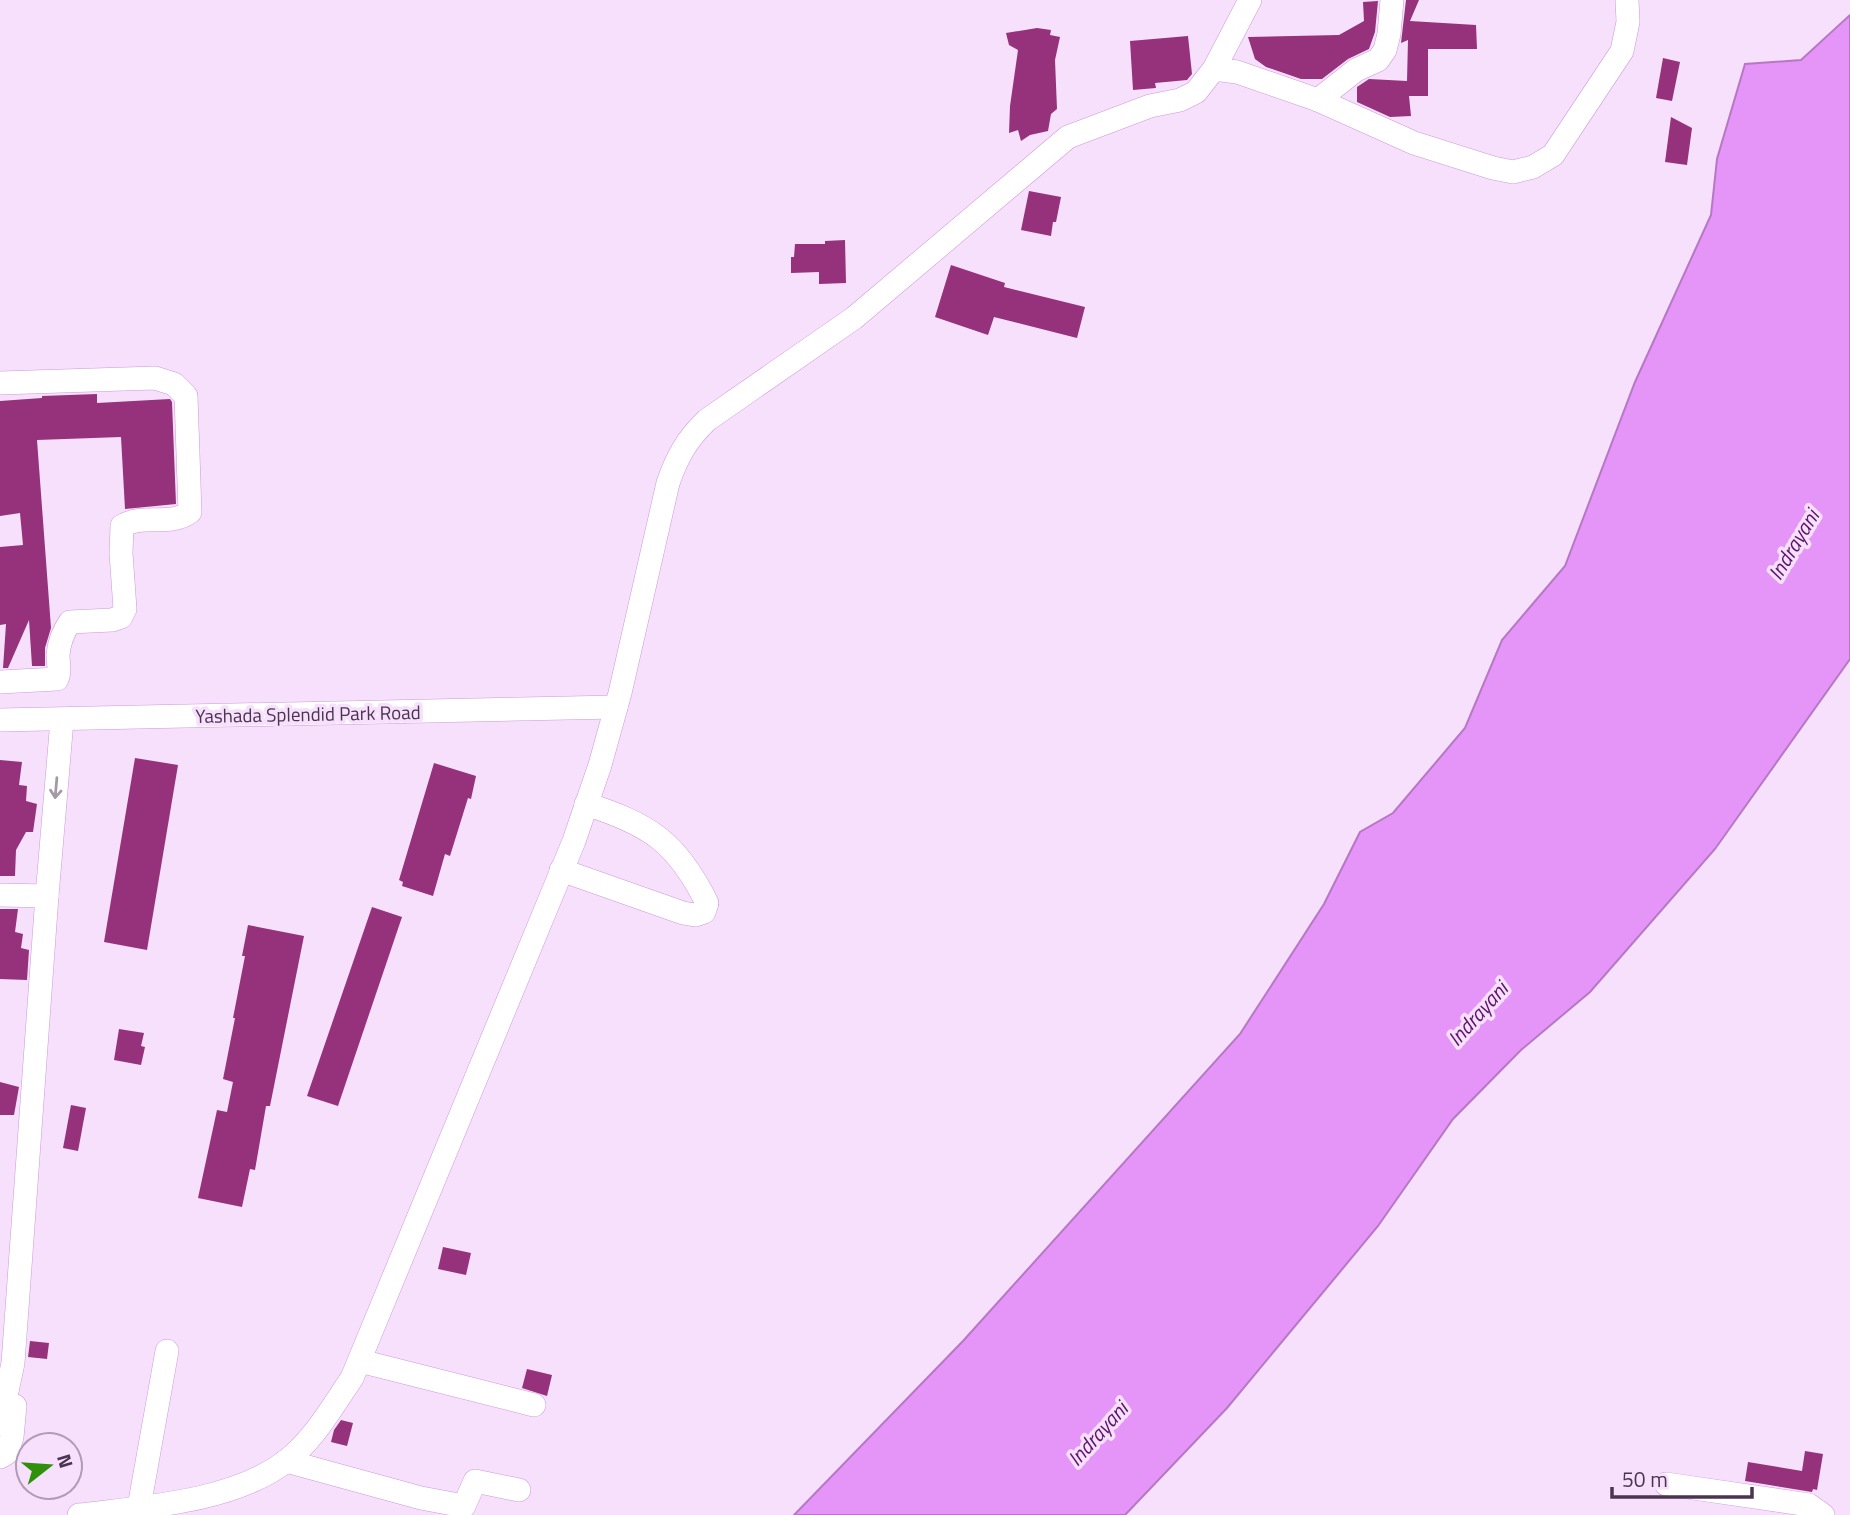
<svg xmlns="http://www.w3.org/2000/svg" width="1850" height="1515" font-family="'Titillium Web',sans-serif">
	<rect width="100%" height="100%" fill="#f6e0fb"/>
	<polygon fill="#e595f7" stroke="#b678c5" stroke-width="2" points="1850,15 1850,659 1715,849 1590,992 1521,1050 1453,1119 1378,1226 1227,1408 1125,1515 794,1515 963,1341 1240,1034 1324,904 1360,832 1393,813 1465,728 1502,640 1565,566 1635,382 1711,215 1717,159 1745,64 1801,60"/>
	<g fill="#96317b">
		<polygon points="1406,0 1419,0 1410,21 1476,25 1477,49 1428,49 1428,96 1409,96 1411,116 1390,117 1357,102 1357,87 1369,79 1407,81 1408,40 1401,43"/>
		<polygon points="1378,1 1375,32 1369,49 1348,59 1322,79 1301,79 1266,67 1255,59 1248,37 1339,35 1364,21 1363,2"/>
		<polygon points="1037,28 1051,30 1050,35 1060,37 1055,60 1057,109 1051,114 1048,131 1030,135 1021,141 1018,130 1009,133 1010,106 1018,50 1009,45 1006,33"/>
		<polygon points="1188,36 1192,74 1187,80 1155,83 1156,88 1133,90 1130,41"/>
		<polygon points="1663,58 1680,62 1672,101 1656,98"/>
		<polygon points="1671,117 1692,128 1687,165 1665,162"/>
		<polygon points="1029,191 1061,197 1056,222 1053,222 1051,236 1021,230"/>
		<polygon points="845,240 846,283 819,284 819,272 791,273 791,257 794,257 795,244 825,244 825,241"/>
		<polygon points="951,265 1005,283 1004,287 1085,307 1077,338 994,317 988,335 935,317"/>
		<polygon points="97,394 97,403 170,399 172,402 176,504 125,509 121,437 37,440 51,628 45,648 45,666 32,666 29,620 8,668 3,668 6,624 0,625 0,547 23,545 20,513 0,516 0,401 42,398 42,396"/>
		<polygon points="135,758 178,765 147,950 104,942"/>
		<polygon points="0,760 22,762 19,785 27,786 26,801 37,804 33,832 26,832 16,850 15,876 0,876"/>
		<polygon points="434,763 476,776 471,799 468,798 450,856 445,854 433,896 402,886 403,882 399,880"/>
		<polygon points="372,907 402,917 338,1106 307,1096"/>
		<polygon points="0,909 18,909 15,932 23,934 21,948 29,950 27,980 0,979"/>
		<polygon points="248,925 304,936 270,1106 266,1106 255,1170 250,1169 242,1207 198,1198 217,1110 227,1112 233,1082 223,1079 235,1018 233,1018 245,956 242,956"/>
		<polygon points="119,1029 144,1033 141,1046 145,1047 141,1065 114,1060"/>
		<polygon points="0,1082 19,1087 14,1115 0,1115"/>
		<polygon points="71,1105 86,1108 78,1151 63,1148"/>
		<polygon points="443,1247 471,1253 466,1275 438,1269"/>
		<polygon points="30,1341 49,1343 47,1359 28,1357"/>
		<polygon points="527,1369 552,1375 547,1396 522,1388"/>
		<polygon points="341,1420 353,1423 347,1446 331,1442 334,1430"/>
		<polygon points="1805,1451 1823,1454 1817,1490 1813,1489 1812,1492 1745,1481 1748,1462 1802,1471"/>
	</g>
	<g fill="none" stroke-linecap="round" stroke-linejoin="round">
		<g stroke="#ce99da" stroke-width="24">
			<g id="minor">
				<polyline points="1214,69 1250,0"/>
				<polyline points="1318,100 1356,70 1378,60 1385,50 1389,34 1392,0"/>
				<path d="M0 383 155 378 174 384 186 396 190 512C170 527 142 513 122 526L121 553 125 609 121 617 112 620 70 622C63 632 59 643 58 655 58 664 61 670 57 679L0 682"/>
				<polyline points="0,720 616,707"/>
				<path d="M561 870 683 913 695 915 704 912 707 903C677 842 649 824 586 804"/>
				<polyline points="0,895 47,896"/>
				<polyline points="360,1361 534,1405"/>
				<polyline points="0,1424 13,1363 47,896 62,720"/>
				<polyline points="0,1457 7,1453 12,1437 15,1406"/>
				<polyline points="286,1461 421,1498 464,1506 475,1481 519,1490"/>
				<polyline points="1666,1484 1809,1505 1823,1515"/>
				<polyline points="139,1507 167,1351"/>
				<path d="M79 1515C144 1507 232 1502 285 1462 314 1440 332 1407 352 1378L574 841 600 765 620 693 668 483C677 457 687 439 707 420L854 318 1068 137 1150 106 1180 100 1196 92 1214 69 1237 72 1318 100 1414 143 1493 168 1513 172 1533 167 1553 155 1622 51 1628 22 1627 0"/>
			</g>
		</g>
		<use href="#minor" stroke="#fff" stroke-width="23"/>
	</g>
	<defs><path id="oneway-shaft" d="M-6 0H5M1.5-3L5.5 0L1.5 3" fill="none" stroke-width="1.6" stroke-linecap="round" stroke-linejoin="round" transform="scale(1.75)"/></defs>
	<use stroke="#a49aa7" href="#oneway-shaft" transform="translate(56 788) rotate(95)"/>
	<g text-anchor="middle" stroke-width="7" stroke-linejoin="round" paint-order="stroke">
		<g font-size="19" fill="#4a344f" stroke="#f6e0fb">
			<text transform="translate(308 714) rotate(-1)" y="7">Yashada Splendid Park Road</text>
		</g>
		<g font-size="21" font-style="italic" fill="#5c126b" stroke="#f6e0fb">
			<text transform="translate(1794 545) rotate(-59)" y="7">Indrayani</text>
			<text transform="translate(1478 1014) rotate(-48)" y="7">Indrayani</text>
			<text transform="translate(1098 1434) rotate(-48)" y="7">Indrayani</text>
		</g>
	</g>
	<g transform="translate(49 1466) rotate(73)"><circle r="33" fill="#f6e0fb" stroke="#b19bb6" stroke-width="2"/>
	<path d="M0-5L12 26L0 18L-12 26Z" fill="#2e900b"/>
	<text y="-10" font-size="19" font-weight="bold" text-anchor="middle" fill="#4a344f">N</text>
	</g>
	<path d="M1612 1487v10h140v-10" fill="none" stroke="#4a344f" stroke-width="3.5"/>
	<text x="1622" y="1487" font-size="21" fill="#4a344f" stroke="#f6e0fb" stroke-width="5" paint-order="stroke">50 m</text>
</svg>
